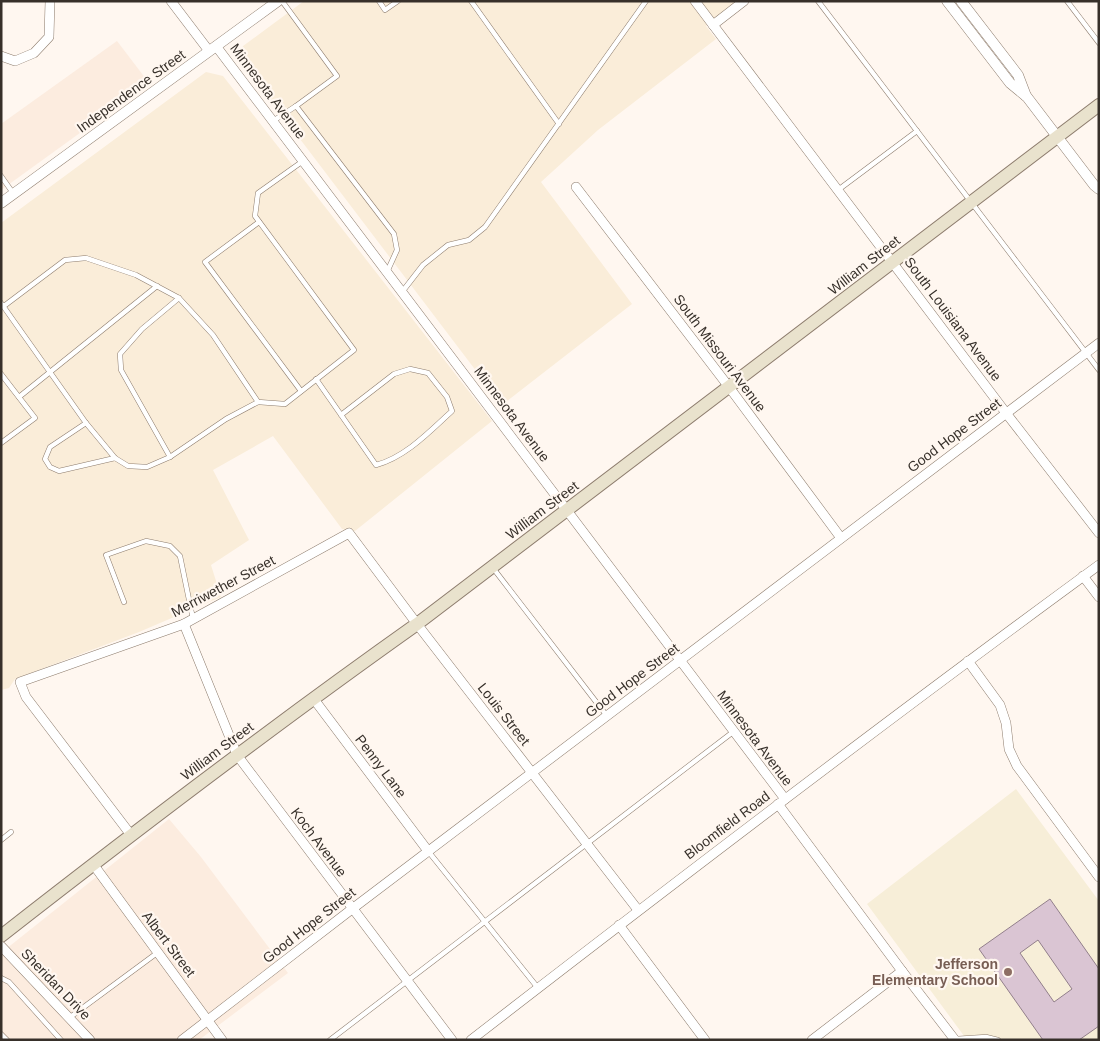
<svg xmlns="http://www.w3.org/2000/svg" width="1100" height="1041" font-family="Arial,sans-serif">
	<rect width="100%" height="100%" fill="#fff7f0"/>
	<g fill="#fcecdf">
		<polygon points="117,41 149,83 1,190 1,124"/>
		<polygon points="169,819 201,857 288,973 199,1040 1,1040 1,953"/>
	</g>
	<g fill="#faedd9">
		<polygon points="304,1 737,1 706,26 716,39 598,130 541,182 632,304 502,405 240,60 243,46"/>
		<polygon points="206,72 223,76 492,421 355,531 342,529 273,436 213,470 249,540 211,565 221,597 139,632 15,679 9,688 1,690 1,223"/>
	</g>
	<polygon fill="#f7eed8" points="1016,789 1099,901 1099,1040 967,1040 867,904"/>
	<path fill="#dac5d3" stroke="#927f8b" fill-rule="evenodd" d="M1050 899 1099 969V1026L1079 1040H1043L979 949ZM1038 940 1072 989 1054 1002 1020 953Z"/>
	<g fill="none" stroke-linecap="round" stroke-linejoin="round">
		<g stroke="#8d7c6d" stroke-width="5.5">
			<g id="service">
				<polyline points="282,1 337,76 296,106"/>
				<polyline points="379,1 385,10 398,1"/>
				<polyline points="471,1 559,124"/>
				<polyline points="818,1 1099,370"/>
				<polyline points="1067,1 1099,43"/>
				<polyline points="273,121 296,106 394,234 397,250 387,272"/>
				<polyline points="1,176 13,193"/>
				<polyline points="838,190 917,131"/>
				<polyline points="259,222 205,262 301,391"/>
				<polyline points="402,292 423,265 448,245 469,240 485,227 646,1"/>
				<polyline points="1,303 86,423 115,458 128,466 147,467 170,457 226,419 258,402 213,335 179,298 136,275 86,258 65,260 4,306"/>
				<polyline points="1,374 35,418 1,443"/>
				<path d="M316 379 376 465C406 457 430 431 452 411L447 397 428 373 410 369 394 374 341 415"/>
				<polyline points="19,397 157,286"/>
				<polyline points="258,402 285,404 354,350 255,216 258,193 303,161"/>
				<polyline points="86,423 50,447 45,459 50,467 59,471 115,458"/>
				<polyline points="170,457 121,370 120,354 142,329 179,298"/>
				<polyline points="493,568 607,716"/>
				<polyline points="124,602 106,555 146,541 170,546 180,556 193,619"/>
				<polyline points="1,840 11,832"/>
				<polyline points="428,851 538,988"/>
				<polyline points="1,978 9,982 61,1040"/>
				<polyline points="69,1018 157,953"/>
				<polyline points="1,1034 7,1040"/>
				<polyline points="955,1039 986,1037 998,1040"/>
				<polyline points="330,1040 733,732"/>
			</g>
		</g>
		<g stroke="#8d7c6d" stroke-width="10">
			<g id="minor">
				<polyline points="171,1 209,51"/>
				<polyline points="695,1 1006,413 1099,533"/>
				<polyline points="713,25 744,1"/>
				<polyline points="216,46 785,799"/>
				<polyline points="1,56 15,61 34,53 49,37 50,1"/>
				<polyline points="576,187 729,387 841,538"/>
				<polyline points="1083,576 1099,597"/>
				<polyline points="184,624 237,755 452,1040"/>
				<polyline points="968,661 1000,705 1006,723 1009,749 1017,766 1099,877"/>
				<polyline points="313,698 428,851"/>
				<polyline points="778,804 902,971 955,1040"/>
				<polyline points="131,835 26,697 20,682 184,624 349,533 417,624 638,910"/>
				<polyline points="93,864 222,1040"/>
				<polyline points="619,925 705,1040"/>
				<polyline points="1,946 90,1040"/>
				<polyline points="182,1040 352,909 1099,343"/>
				<path d="M471 1040C679 879 887 720 1099 565"/>
				<polyline points="812,1040 902,971"/>
			</g>
		</g>
		<g stroke="#8d7c6d" stroke-width="11">
			<g id="tertiary">
				<polyline points="947,1 1010,83 1027,97 1094,185 1099,189"/>
				<polyline points="961,1 1018,75 1026,96"/>
				<polyline points="1,203 278,1"/>
			</g>
		</g>
		<g stroke="#8d7c6d" stroke-width="14">
			<path id="secondary" d="M1 936C138 829 276 724 417 624L1099 105"/>
		</g>
		<use href="#service" stroke="#fff" stroke-width="4.5"/>
		<use href="#minor" stroke="#fff" stroke-width="9"/>
		<use href="#tertiary" stroke="#fff" stroke-width="10"/>
		<use href="#secondary" stroke="#e9e2cd" stroke-width="12"/>
	</g>
	<circle fill="#8d6e63" stroke="#fff7f0" stroke-width="2" cx="1008" cy="972" r="5"/>
	<g text-anchor="middle" stroke-width="4.5" stroke-linejoin="round" paint-order="stroke">
		<g font-size="14" fill="#37302a" stroke="#fff7f0">
			<text transform="translate(131 91) rotate(-36)" y="5">Independence Street</text>
			<text transform="translate(268 91) rotate(53)" y="5">Minnesota Avenue</text>
			<text transform="translate(864 265) rotate(-38)" y="5">William Street</text>
			<text transform="translate(953 319) rotate(53)" y="5">South Louisiana Avenue</text>
			<text transform="translate(720 353) rotate(53)" y="5">South Missouri Avenue</text>
			<text transform="translate(512 414) rotate(53)" y="5">Minnesota Avenue</text>
			<text transform="translate(954 435) rotate(-37)" y="5">Good Hope Street</text>
			<text transform="translate(542 510) rotate(-37)" y="5">William Street</text>
			<text transform="translate(223 586) rotate(-28)" y="5">Merriwether Street</text>
			<text transform="translate(632 680) rotate(-37)" y="5">Good Hope Street</text>
			<text transform="translate(504 714) rotate(52)" y="5">Louis Street</text>
			<text transform="translate(755 738) rotate(53)" y="5">Minnesota Avenue</text>
			<text transform="translate(217 751) rotate(-37)" y="5">William Street</text>
			<text transform="translate(381 766) rotate(53)" y="5">Penny Lane</text>
			<text transform="translate(727 825) rotate(-37)" y="5">Bloomfield Road</text>
			<text transform="translate(319 842) rotate(53)" y="5">Koch Avenue</text>
			<text transform="translate(309 925) rotate(-38)" y="5">Good Hope Street</text>
			<text transform="translate(169 944) rotate(53)" y="5">Albert Street</text>
			<text transform="translate(56 984) rotate(46)" y="5">Sheridan Drive</text>
		</g>
		<g font-size="14" font-weight="bold" fill="#785e54" stroke="#fff7f0" text-anchor="end">
			<text x="998" y="969">Jefferson<tspan x="998" dy="16">Elementary School</tspan></text>
		</g>
	</g>
	<rect width="1100" height="1041" fill="none" stroke="#37302a" stroke-width="5"/>
</svg>
